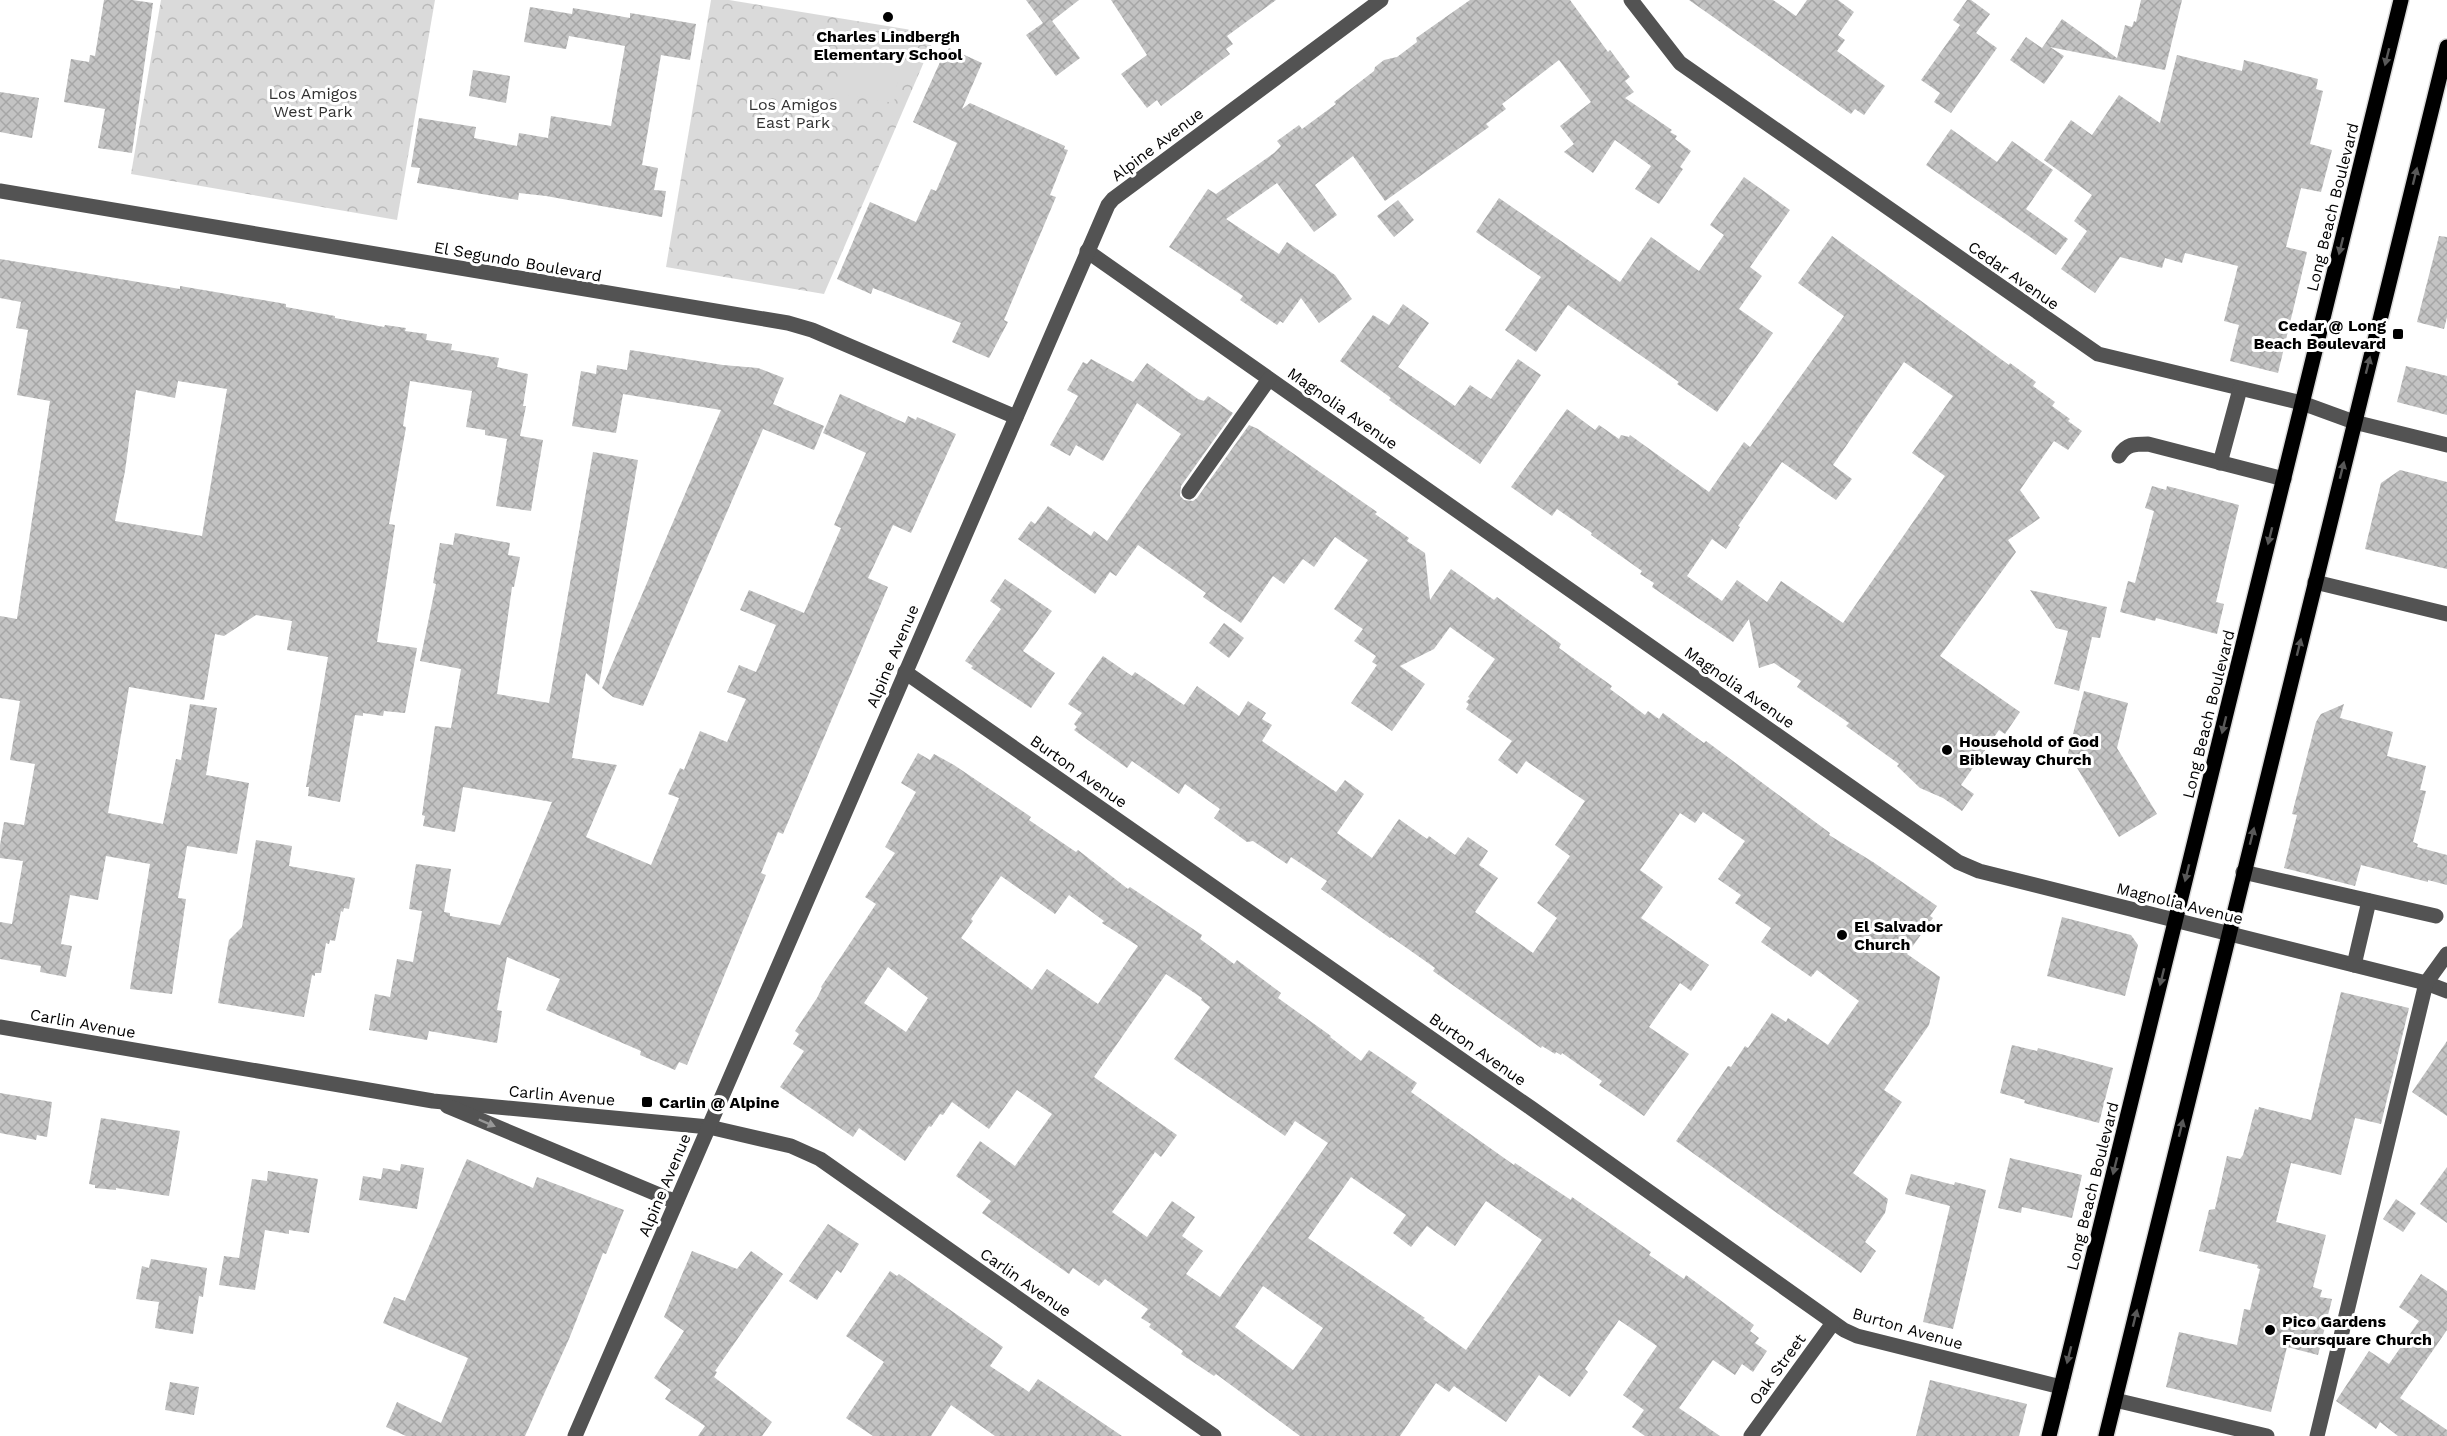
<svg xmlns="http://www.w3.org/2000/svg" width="2447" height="1436" font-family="'Work Sans',sans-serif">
	<defs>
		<pattern id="forest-crowns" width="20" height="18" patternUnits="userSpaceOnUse" patternTransform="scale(1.5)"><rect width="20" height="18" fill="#dadada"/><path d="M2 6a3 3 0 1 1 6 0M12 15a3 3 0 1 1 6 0" fill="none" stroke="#b9b9b9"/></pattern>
		<pattern id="building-cross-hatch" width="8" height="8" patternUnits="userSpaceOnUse" patternTransform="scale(1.5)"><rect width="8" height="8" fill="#c3c3c3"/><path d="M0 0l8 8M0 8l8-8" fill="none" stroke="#a6a6a6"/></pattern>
	</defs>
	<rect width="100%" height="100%" fill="#fff"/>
	<g fill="url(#forest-crowns)">
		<polygon points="161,0 435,0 397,220 131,174"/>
		<polygon points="711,0 729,0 936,34 824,294 666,267"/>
	</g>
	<polygon fill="#dadada" points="846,32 904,41 894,103 836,93"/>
	<g fill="url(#building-cross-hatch)" fill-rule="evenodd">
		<polygon points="104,0 132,0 153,3 132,153 98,148 105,109 64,102 71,59 89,62 90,55 95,56"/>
		<polygon points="1026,0 1079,0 1052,21 1080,58 1056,76 1026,35 1043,23"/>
		<polygon points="1111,0 1276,0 1227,36 1233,44 1226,49 1230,54 1161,106 1157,100 1147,108 1121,74 1147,55"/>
		<polygon points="1470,0 1570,0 1608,52 1610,50 1630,77 1625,81 1634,92 1625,98 1672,130 1670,132 1677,136 1675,139 1691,151 1680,167 1683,169 1659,204 1635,189 1651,166 1615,140 1593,173 1564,152 1574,144 1560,126 1591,102 1559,60 1502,104 1506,109 1486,124 1489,127 1385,201 1353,156 1315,185 1337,215 1314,232 1277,183 1226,219 1279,254 1287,242 1335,275 1352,299 1319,323 1301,298 1283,323 1280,321 1277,325 1240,300 1243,296 1169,247 1208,189 1216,194 1274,153 1281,146 1277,141 1299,125 1302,129 1336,104 1334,102 1374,71 1375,67 1384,60 1397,57 1417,42 1416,38"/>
		<polygon points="1689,0 1773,0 1796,16 1807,0 1838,0 1854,12 1838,35 1845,40 1837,51 1885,86 1864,115 1855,109 1851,114"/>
		<polygon points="1967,0 1971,0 1990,14 1976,33 1997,48 1951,113 1934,102 1940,93 1921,80 1960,25 1953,20"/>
		<polygon points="2141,0 2182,0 2165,70 2050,47 2064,56 2044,84 2010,60 2026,37 2042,48 2062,19 2117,58 2125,25 2132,27 2134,21 2136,22"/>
		<polygon points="530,7 572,14 573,8 630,18 630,13 696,24 690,60 661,55 642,165 658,168 654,190 666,191 662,217 546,196 519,193 518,200 417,183 420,168 411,167 419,118 476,127 474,138 517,146 519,133 548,138 551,116 611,126 625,46 569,36 566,49 524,42"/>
		<polygon points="949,48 982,63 962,109 970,103 1065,146 1064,149 1068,150 1050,195 1056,197 1004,320 1008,322 989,358 952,342 961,323 873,288 871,294 837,279 870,202 916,222 931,189 936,191 957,143 913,122 945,51 947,52"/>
		<polygon points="2177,55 2242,71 2244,60 2318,79 2316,89 2323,91 2310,144 2332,150 2321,192 2301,188 2286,247 2307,252 2278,373 2230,361 2239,325 2224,321 2238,266 2185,253 2182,263 2165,258 2162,268 2120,257 2095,293 2061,269 2087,231 2074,221 2092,195 2044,160 2071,120 2092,135 2119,95 2160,123"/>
		<polygon points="473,70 510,76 506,103 469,96"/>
		<polygon points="0,92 39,98 32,138 0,132"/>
		<polygon points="1951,129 1997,162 2012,141 2053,170 2026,209 2068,239 2056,255 1926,165"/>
		<polygon points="1744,177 1790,210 1750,267 1762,276 1739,309 1773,333 1717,412 1677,384 1679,382 1568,305 1536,352 1505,330 1541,277 1476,232 1499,198 1620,282 1651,237 1699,271 1724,235 1710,225"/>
		<polygon points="1398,200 1414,220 1394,237 1377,216"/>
		<path d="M1832 236 2009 365 2010 363 2036 382 2033 386 2055 402 2052 406 2070 419 2068 421 2082 431 2068 450 2054 441 2020 490 2040 518 2008 540 2016 552 1940 656 2020 712 2005 734 1999 730 1961 785 1974 794 1962 811 1943 798 1920 788 1897 766 1899 764 1846 726 1849 723 1797 687 1801 681 1774 663 1759 668 1749 619 1733 642 1652 587 1654 583 1640 574 1642 571 1591 535 1592 533 1557 509 1552 516 1511 487 1567 409 1595 430 1599 425 1619 439 1621 435 1629 437 1630 435 1709 492 1744 442 1750 447 1844 316 1798 283ZM1904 362 1953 396 1912 453 1945 476 1843 623 1781 581 1767 602 1737 580 1722 601 1687 576 1712 539 1726 549 1740 527 1738 526 1782 462 1836 500 1852 479 1833 465Z"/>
		<polygon points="2439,236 2447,237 2447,317 2444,329 2417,322"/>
		<path d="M0 259 180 289V286L286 304V307L335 316V318L384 327 385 325 406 328 405 331 427 334 426 340 452 344 451 350 499 358 497 367 528 374 523 406H526L520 436 543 440 531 511 496 506 507 439 485 435V430L466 427 472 391 410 381 403 426 406 427 389 524 395 525 377 642 417 648 405 713 384 711 383 716 363 713V716L355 715 340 802 308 796 309 787H306L328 657 287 650 292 621 256 615 224 636 215 634 204 700 129 687 108 813 163 824 176 759 181 760 190 704 217 708 206 775 249 783 237 854 187 846 178 898 186 899 172 994 130 989 150 864 106 856 98 900 70 895 61 944 72 946 66 977 40 972 41 966 0 959V922L12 924 23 861 0 858V845L4 822 24 825 35 764 10 760 20 701 0 698V616L17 619 50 401 17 395 28 330 16 328 21 302 0 298ZM178 381 227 389 202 536 115 521 125 471 136 390 175 398Z"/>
		<polygon points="1403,304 1429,323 1398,367 1455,406 1470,385 1491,399 1518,359 1541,375 1480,464 1389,400 1391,398 1340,361 1373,315 1389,325"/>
		<polygon points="630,350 723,365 758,368 784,378 773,404 824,426 814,450 763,429 643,706 613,697 602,688 721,410 623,394 616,433 572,426 581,371 596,374 597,365 627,370"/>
		<polygon points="1091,359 1133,382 1147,363 1198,399 1204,401 1208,396 1233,413 1181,486 1180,496 1184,500 1193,501 1197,498 1249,425 1258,429 1377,512 1375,514 1409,538 1407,541 1425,553 1430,600 1451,569 1494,600 1497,597 1561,644 1559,648 1612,686 1610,689 1645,715 1648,711 1659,719 1663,713 1704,743 1706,741 1830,833 1829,835 1873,862 1937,906 1930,916 1933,918 1907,954 1940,977 1929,1025 1884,1090 1902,1102 1853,1173 1888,1199 1885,1213 1865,1242 1876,1251 1861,1273 1676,1141 1728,1066 1731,1067 1745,1046 1748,1048 1772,1013 1786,1022 1788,1018 1828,1045 1859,1001 1817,970 1811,977 1761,942 1771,928 1735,903 1741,895 1718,879 1745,841 1703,812 1695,823 1680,813 1640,870 1663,887 1641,918 1709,965 1691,991 1680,983 1649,1027 1689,1054 1644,1116 1599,1085 1602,1081 1562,1053 1561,1055 1556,1052 1555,1054 1542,1046 1541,1048 1433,971 1435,968 1428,963 1391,937 1390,938 1321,889 1327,881 1291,857 1287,864 1253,841 1247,842 1214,818 1220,809 1185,784 1179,794 1132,761 1127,768 1074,730 1077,727 1074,724 1082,713 1068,704 1103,656 1132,676 1135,672 1184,705 1197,686 1239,716 1248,701 1266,713 1262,719 1272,725 1262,741 1336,792 1345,780 1364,794 1337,833 1372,858 1399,819 1427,839 1429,836 1455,855 1468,837 1488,851 1479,865 1498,878 1475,912 1533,953 1557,918 1537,903 1570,856 1555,845 1585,801 1526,761 1517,774 1498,760 1512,741 1466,709 1469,704 1466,702 1470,698 1468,697 1495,659 1450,627 1434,649 1400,666 1425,684 1392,731 1351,703 1377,665 1372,662 1376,656 1354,641 1363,629 1334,609 1368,560 1335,537 1314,567 1303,559 1284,584 1273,576 1241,623 1203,597 1206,593 1138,545 1116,576 1110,572 1095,594 1018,539 1031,521 1035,524 1048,506 1091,536 1094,531 1107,541 1181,434 1137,403 1103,461 1076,445 1070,456 1050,445 1078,396 1067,390 1083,362 1087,364"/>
		<polygon points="2406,366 2447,376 2447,415 2397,402"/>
		<polygon points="840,394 905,423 908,416 916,420 917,417 956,434 911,533 893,525 868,578 888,587 783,834 778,832 761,873 766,875 687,1065 679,1062 675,1070 640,1055 641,1051 546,1010 560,979 507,957 497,1010 502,1011 497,1043 429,1031 427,1040 369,1030 375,994 390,997 397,959 413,962 422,911 409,909 416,864 451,869 444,912 450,913 450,916 500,925 552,802 463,787 455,832 423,826 425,816 422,815 435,726 451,728 461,669 420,661 436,584 433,583 440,543 453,545 455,533 510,543 508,555 520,557 514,587 512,587 497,694 549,703 593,452 638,460 599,685 586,673 572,758 617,765 586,837 651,865 679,798 668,794 680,768 684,770 700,731 727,742 746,699 727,692 739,665 756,672 776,625 740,610 749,590 804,613 841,528 834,525 866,453 823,433"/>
		<polygon points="2400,470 2447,482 2447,569 2365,549 2381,483"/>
		<polygon points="2152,486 2166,490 2167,486 2239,505 2216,602 2224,604 2217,634 2156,618 2155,621 2120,612 2128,581 2135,583 2154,511 2145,508"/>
		<polygon points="1005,579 1052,611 1023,651 1055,673 1031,708 971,668 973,666 965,661 1001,609 990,601"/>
		<polygon points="2030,590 2107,607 2100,638 2092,637 2079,691 2054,684 2068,631 2056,628"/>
		<polygon points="1224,623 1244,638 1229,658 1209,643"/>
		<polygon points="2084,691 2128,703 2117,748 2157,814 2119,837 2068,753"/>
		<polygon points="2344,704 2340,718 2393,732 2387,756 2426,766 2420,790 2426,791 2413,842 2418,844 2417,847 2447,855 2447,885 2428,880 2428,882 2361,865 2355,886 2284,868 2297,815 2292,814 2316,722 2321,714"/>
		<path d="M918 753 930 760 934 754 954 765 1031 817 1029 820 1076 852 1078 850 1128 889 1130 887 1202 935 1200 939 1234 964 1237 960 1281 993 1278 998 1331 1036 1330 1037 1361 1061 1369 1050 1417 1083 1411 1092 1514 1165 1515 1163 1571 1200 1572 1197 1651 1252 1649 1255 1684 1279 1686 1275 1754 1325 1750 1331 1759 1338 1755 1343 1767 1351 1753 1372 1742 1364 1735 1375 1713 1360 1679 1408 1720 1436H1645L1632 1427 1644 1410 1623 1395 1657 1346 1619 1320 1585 1369 1588 1372 1570 1397 1539 1375 1506 1422 1454 1386 1449 1392 1436 1383 1400 1436H1300L1216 1374 1214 1376 1181 1354 1183 1351 1149 1327 1151 1324 1141 1318 1148 1309 1105 1279 1099 1286 1073 1268 1069 1274 982 1213 991 1201 956 1176 980 1141 1015 1166 1052 1114 1017 1090 989 1129 952 1102 943 1115 940 1114 931 1127 929 1126 905 1161 859 1128 853 1137 780 1087 804 1051 793 1044 799 1034 795 1031 817 998 822 988 821 987 876 904 865 897 895 853 885 847 916 792 901 783ZM1001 876 1055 914 1069 895 1104 921 1102 923 1138 946 1098 1004 1047 969 1032 990 961 938 973 921 971 919ZM888 967 928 998 906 1032 864 1003ZM1166 974 1202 998 1201 1000 1210 1007 1174 1059 1285 1136 1295 1121 1328 1143 1220 1297 1186 1274 1203 1251 1182 1236 1195 1217 1172 1201 1147 1237 1112 1212 1155 1152 1161 1157 1177 1135 1094 1077ZM1351 1177 1406 1215 1393 1233 1411 1247 1427 1226 1455 1246 1486 1201 1542 1240 1466 1350 1423 1319 1425 1318 1308 1238ZM1263 1286 1323 1328 1293 1370 1235 1327Z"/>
		<polygon points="256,840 292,846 289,866 355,878 349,909 344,908 343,912 341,911 335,941 330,940 329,944 326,943 321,973 315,973 315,976 312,975 304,1017 218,1003 229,940 242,927"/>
		<polygon points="2062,917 2131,935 2138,945 2125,996 2047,976"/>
		<polygon points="2341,992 2409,1008 2381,1124 2355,1118 2341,1175 2291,1163 2276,1222 2326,1235 2313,1287 2322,1290 2320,1297 2332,1299 2318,1355 2287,1347 2271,1412 2166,1387 2179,1332 2237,1345 2244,1309 2250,1310 2260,1269 2257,1268 2258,1265 2199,1251 2209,1210 2215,1209 2227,1156 2240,1159 2243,1155 2255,1109 2258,1110 2259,1107 2311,1120"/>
		<polygon points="2447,1041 2447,1116 2412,1092"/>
		<polygon points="2012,1045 2037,1051 2038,1048 2113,1068 2099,1123 2024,1103 2025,1100 2000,1093"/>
		<polygon points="0,1093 52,1102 47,1137 37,1135 36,1140 0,1133"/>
		<polygon points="101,1118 180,1131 169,1196 116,1188 116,1190 95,1188 95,1185 89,1184"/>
		<polygon points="2010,1158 2082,1175 2072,1218 2022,1207 2021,1213 1998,1208"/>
		<polygon points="467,1159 533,1188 537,1177 624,1210 606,1254 603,1253 569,1339 525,1436 406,1436 386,1427 397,1402 441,1423 468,1358 383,1323 394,1297 405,1301"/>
		<polygon points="401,1164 424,1168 417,1209 359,1200 363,1176 381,1179 383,1168 400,1171"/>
		<polygon points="2447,1167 2447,1223 2420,1204"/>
		<polygon points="268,1171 318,1179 309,1233 289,1230 289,1234 265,1230 255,1290 219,1285 224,1256 239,1258 252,1179 267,1181"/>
		<polygon points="1911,1174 1954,1185 1955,1182 1986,1190 1953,1329 1923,1322 1950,1206 1905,1194"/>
		<polygon points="2396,1199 2416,1213 2403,1232 2383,1219"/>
		<polygon points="828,1224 859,1244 841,1273 837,1270 817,1300 789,1281"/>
		<polygon points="692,1251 737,1269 751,1251 783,1274 715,1371 717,1372 714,1377 772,1422 762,1436 698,1436 705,1426 665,1399 671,1390 654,1378 684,1331 664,1317"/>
		<polygon points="151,1259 207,1268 203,1297 199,1296 193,1334 155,1328 159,1302 136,1299 142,1266 149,1268"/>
		<polygon points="890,1271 897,1276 899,1274 1003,1347 990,1366 1029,1392 1038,1379 1122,1436 995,1436 951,1405 931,1436 873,1436 846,1418 884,1362 846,1336"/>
		<polygon points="2421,1274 2447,1291 2447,1330 2400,1398 2447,1430 2447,1436 2398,1436 2380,1422 2376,1429 2336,1401 2369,1351 2389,1364 2419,1321 2399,1307"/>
		<polygon points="1930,1380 2027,1404 2019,1436 1916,1436"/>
		<polygon points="170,1382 199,1387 194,1415 165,1410"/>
	</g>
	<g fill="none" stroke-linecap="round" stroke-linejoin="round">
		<g stroke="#dbdbdb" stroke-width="18">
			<g id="major">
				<polyline points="2049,1436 2401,0"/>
				<polyline points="2106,1436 2447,47"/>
			</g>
		</g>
		<g stroke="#535353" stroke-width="15">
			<polyline points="1631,0 1680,63 2098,354 2302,403 2354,422 2447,445"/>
			<polyline points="0,191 788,323 812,330 1016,417"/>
			<polyline points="1087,251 1958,862 1979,871 2426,983 2447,991"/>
			<path d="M2119 456C2126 444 2134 444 2148 444L2284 479"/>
			<polyline points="2220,463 2240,389"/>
			<polyline points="1189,492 1269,379"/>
			<polyline points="2315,582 2447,614"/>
			<polyline points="905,672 1531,1108 1844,1330 1857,1336 2061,1387"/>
			<polyline points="2243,872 2436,916"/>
			<polyline points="2354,965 2369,901"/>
			<polyline points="0,1027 433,1101 709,1127 791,1146 820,1159 1214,1436"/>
			<polyline points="447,1106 676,1202"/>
			<polyline points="2115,1400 2267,1436"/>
			<polyline points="575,1436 1108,205 1113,199 1381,0"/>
			<polyline points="1751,1436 1833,1323"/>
			<polyline points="2317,1436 2426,983 2447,954"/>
		</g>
		<use href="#major" stroke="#000" stroke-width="15"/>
	</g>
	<defs><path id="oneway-solid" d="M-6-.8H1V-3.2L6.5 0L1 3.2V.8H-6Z" transform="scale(1.5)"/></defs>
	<g fill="#595959">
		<use href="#oneway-solid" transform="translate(2387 57) rotate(104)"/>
		<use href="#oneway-solid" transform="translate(2415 176) rotate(-76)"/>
		<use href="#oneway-solid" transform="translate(2341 246) rotate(104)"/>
		<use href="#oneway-solid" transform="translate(2368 365) rotate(-76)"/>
		<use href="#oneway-solid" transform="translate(2342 470) rotate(-76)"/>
		<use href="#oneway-solid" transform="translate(2270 536) rotate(104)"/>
		<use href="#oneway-solid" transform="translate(2299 647) rotate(-76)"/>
		<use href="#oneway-solid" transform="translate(2224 725) rotate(104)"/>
		<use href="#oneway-solid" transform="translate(2252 836) rotate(-76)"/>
		<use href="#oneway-solid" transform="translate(2187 873) rotate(104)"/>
		<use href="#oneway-solid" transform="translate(2162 977) rotate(104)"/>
		<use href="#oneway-solid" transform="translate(2181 1128) rotate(-76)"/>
		<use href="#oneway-solid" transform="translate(2115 1166) rotate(104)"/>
		<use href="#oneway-solid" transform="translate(2135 1318) rotate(-76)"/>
		<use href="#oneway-solid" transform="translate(2069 1355) rotate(104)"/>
	</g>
	<use fill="#989898" href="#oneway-solid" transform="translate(487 1123) rotate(23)"/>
	<g fill="#000" stroke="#fff" stroke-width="2">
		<circle cx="888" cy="17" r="6"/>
		<rect x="2392" y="328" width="12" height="12" rx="3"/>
		<circle cx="1947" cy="750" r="6"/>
		<circle cx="1842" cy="935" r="6"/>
		<rect x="641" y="1096" width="12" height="12" rx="3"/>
		<circle cx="2270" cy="1330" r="6"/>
	</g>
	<g text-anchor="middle" stroke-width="6" stroke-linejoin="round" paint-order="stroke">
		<g font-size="16" font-weight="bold" fill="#000" stroke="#fff" text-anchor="start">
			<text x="888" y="42" text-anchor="middle">Charles Lindbergh<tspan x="888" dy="18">Elementary School</tspan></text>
			<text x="2386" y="331" text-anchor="end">Cedar @ Long<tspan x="2386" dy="18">Beach Boulevard</tspan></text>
			<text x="1959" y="747">Household of God<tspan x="1959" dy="18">Bibleway Church</tspan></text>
			<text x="1854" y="932">El Salvador<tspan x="1854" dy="18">Church</tspan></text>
			<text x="659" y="1108">Carlin @ Alpine</text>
			<text x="2282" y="1327">Pico Gardens<tspan x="2282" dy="18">Foursquare Church</tspan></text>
		</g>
		<g font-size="16" fill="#313131" stroke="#fff">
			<text x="313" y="99">Los Amigos<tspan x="313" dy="18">West Park</tspan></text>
			<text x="793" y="110">Los Amigos<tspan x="793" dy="18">East Park</tspan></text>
		</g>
		<g font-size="16" fill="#000" stroke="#fff">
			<text transform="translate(1157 144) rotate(-37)" y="6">Alpine Avenue</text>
			<text transform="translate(2332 207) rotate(-76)" y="6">Long Beach Boulevard</text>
			<text transform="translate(518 261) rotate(10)" y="6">El Segundo Boulevard</text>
			<text transform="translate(2014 275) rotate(35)" y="6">Cedar Avenue</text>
			<text transform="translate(1343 408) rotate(35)" y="6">Magnolia Avenue</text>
			<text transform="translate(892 656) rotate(-67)" y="6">Alpine Avenue</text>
			<text transform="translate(1740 687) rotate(35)" y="6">Magnolia Avenue</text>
			<text transform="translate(2208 714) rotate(-76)" y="6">Long Beach Boulevard</text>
			<text transform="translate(1079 771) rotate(35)" y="6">Burton Avenue</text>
			<text transform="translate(2180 903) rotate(14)" y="6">Magnolia Avenue</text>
			<text transform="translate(83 1023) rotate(10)" y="6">Carlin Avenue</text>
			<text transform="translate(1478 1049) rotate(35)" y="6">Burton Avenue</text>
			<text transform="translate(562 1095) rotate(5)" y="6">Carlin Avenue</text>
			<text transform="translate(664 1185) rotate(-67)" y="6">Alpine Avenue</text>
			<text transform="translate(2092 1186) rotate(-76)" y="6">Long Beach Boulevard</text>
			<text transform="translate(1026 1282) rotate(35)" y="6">Carlin Avenue</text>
			<text transform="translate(1908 1328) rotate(16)" y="6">Burton Avenue</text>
			<text transform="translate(1777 1369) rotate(-54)" y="6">Oak Street</text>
		</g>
	</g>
</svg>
